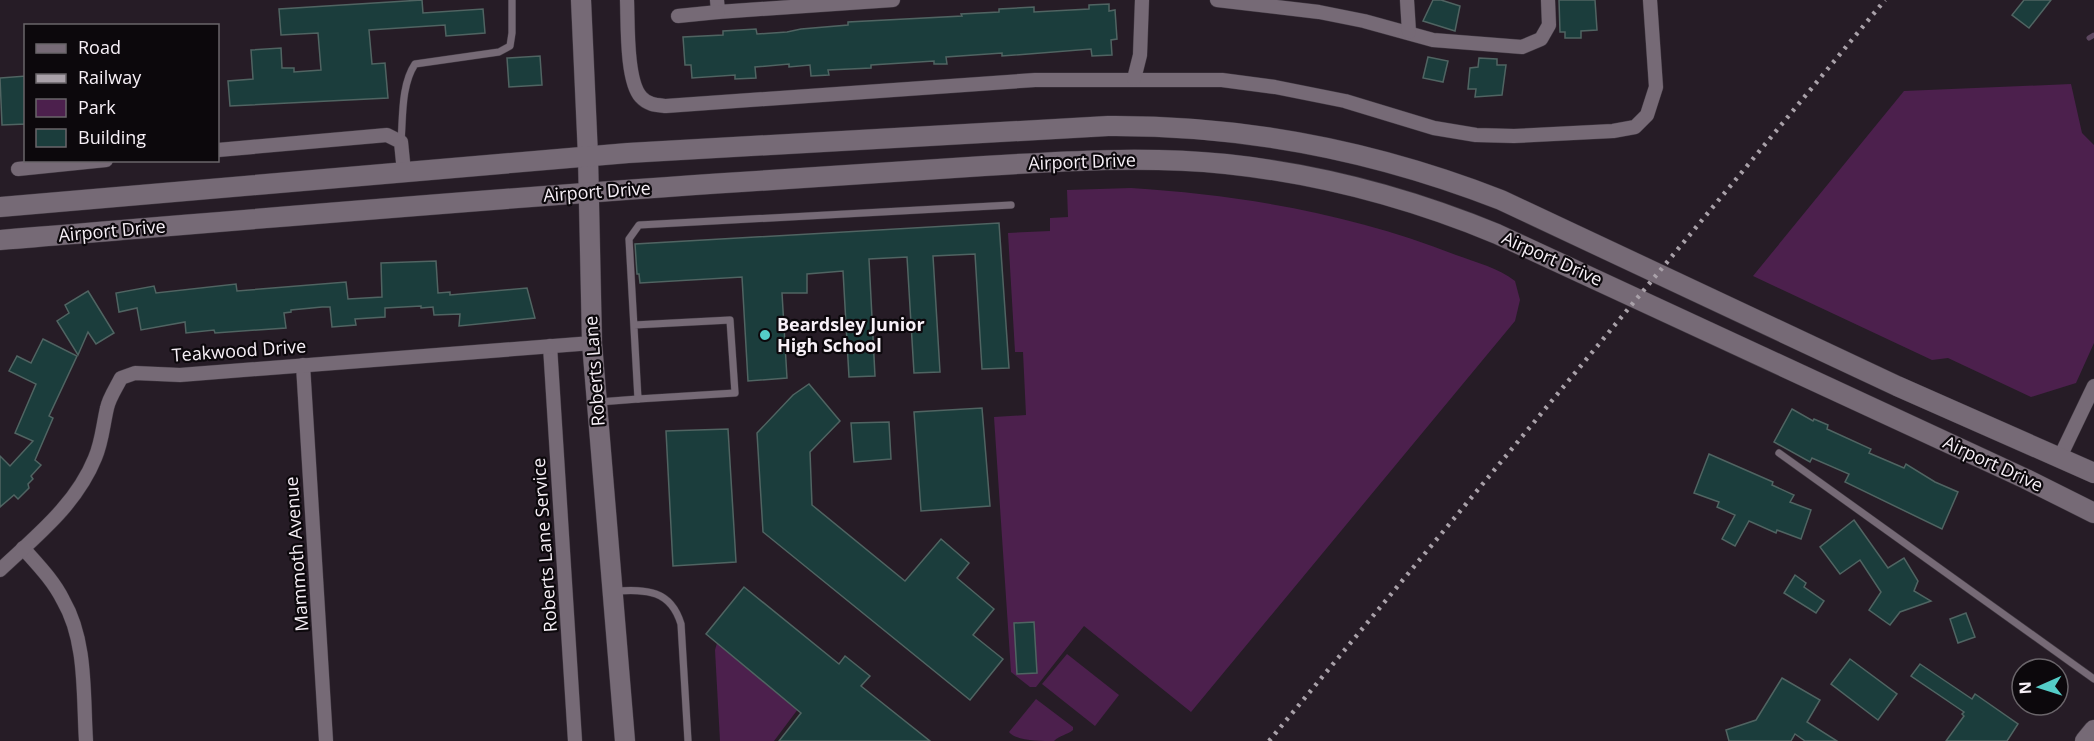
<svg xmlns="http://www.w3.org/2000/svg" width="2094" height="741" font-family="'Open Sans',sans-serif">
	<rect width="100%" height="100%" fill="#261c26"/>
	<g fill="#4c204d">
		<polygon points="2071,84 2082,133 2094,145 2094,343 2076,383 2031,397 1948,358 1932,360 1753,276 1904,91"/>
		<path d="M1131 188C1242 195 1352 214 1456 255 1475 262 1499 268 1515 281L1520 300 1515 321 1191 712 1084 626 1036 687H1030L1011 672 994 417 1026 415 1023 352H1015L1008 233 1050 231V218L1068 217 1067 190Z"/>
		<polygon points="717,643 798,709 774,741 720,741 715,650"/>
		<polygon points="1067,654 1119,695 1095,726 1042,684"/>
		<path d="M1036 699 1073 727V730C1067 735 1060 735 1054 741 1040 741 1016 741 1009 732Z"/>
	</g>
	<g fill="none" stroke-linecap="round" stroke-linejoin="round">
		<polyline stroke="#5e4860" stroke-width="5" points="2089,38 2094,35"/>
	</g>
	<g fill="#1b3d3c" stroke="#506462" stroke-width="1.5">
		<polygon points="422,0 423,13 483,9 485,33 446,36 445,25 369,30 372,64 385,63 388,98 230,106 228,81 253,79 251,50 281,48 282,68 294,68 294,72 321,70 318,33 281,35 279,9"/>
		<polygon points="1433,0 1441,0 1460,6 1455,31 1423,21"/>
		<polygon points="1559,0 1595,0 1597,30 1581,31 1581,38 1565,38 1565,32 1560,32"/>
		<polygon points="2024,0 2051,0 2029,28 2012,15"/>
		<polygon points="1109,4 1109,11 1115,10 1117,39 1111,40 1112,55 1092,56 1091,49 1002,56 1002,53 946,57 947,64 934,64 934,61 871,65 871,68 828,70 829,75 811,76 810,65 789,67 789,64 755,67 756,78 735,79 735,75 692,78 691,65 685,65 683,37 723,35 723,31 756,29 757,34 787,32 801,29 848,25 848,22 962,16 961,14 999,12 999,9 1034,7 1034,12 1089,9 1089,5"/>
		<polygon points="540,56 542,85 509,87 507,58"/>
		<polygon points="1428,57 1448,61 1443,82 1423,78"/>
		<polygon points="1479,58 1497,59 1497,65 1506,65 1502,95 1475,97 1476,89 1468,89 1470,68 1478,67"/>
		<polygon points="26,76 26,124 2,125 0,78"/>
		<polygon points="999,223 1009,368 982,369 975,254 933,256 940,372 914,373 907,257 869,259 875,376 849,377 843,271 807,274 807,293 782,293 787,378 748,381 742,277 640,283 639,274 637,274 635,244"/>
		<polygon points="436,261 438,293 450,292 450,295 527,288 535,318 459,326 460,314 434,315 433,307 421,308 421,306 385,308 385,317 355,319 356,325 332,327 330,307 322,307 291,310 291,312 284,313 286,328 215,333 214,330 186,333 185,322 141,330 137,308 119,312 116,293 154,286 156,293 236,284 237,291 346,282 348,299 382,297 381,263"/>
		<polygon points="88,291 114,333 96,344 88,332 78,355 57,321 69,313 65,305"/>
		<polygon points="43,339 77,356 49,416 53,418 35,460 41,465 31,476 33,479 28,484 29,488 18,499 14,495 0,507 0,456 10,466 33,441 15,433 36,384 9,371 17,356 31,363"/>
		<polygon points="809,384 840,421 810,452 812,505 905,581 941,539 969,563 957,578 994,609 973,635 1003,659 970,700 763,532 757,433 793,395"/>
		<polygon points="982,408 990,506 921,511 914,412"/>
		<polygon points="1792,409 1813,421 1814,419 1828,425 1827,429 1871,449 1869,453 1904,468 1906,464 1935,482 1958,492 1942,529 1845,482 1849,474 1812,458 1810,462 1774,442"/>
		<polygon points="889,422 891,459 854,462 851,423"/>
		<polygon points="728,429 736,562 673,566 666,431"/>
		<polygon points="1709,454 1773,482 1772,485 1794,495 1790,502 1811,510 1801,539 1777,530 1776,533 1749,521 1735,546 1722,539 1735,515 1717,507 1719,502 1694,493"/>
		<polygon points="1854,520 1888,568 1904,558 1918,581 1914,591 1931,601 1900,612 1890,625 1869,610 1881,592 1860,560 1840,574 1820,547"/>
		<polygon points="1795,575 1806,583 1804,587 1824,601 1816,613 1784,593"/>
		<polygon points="744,587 839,664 845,656 870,676 861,686 930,741 779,741 801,713 706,634"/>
		<polygon points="1966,613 1975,637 1958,643 1950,619"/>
		<polygon points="1034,622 1037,673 1017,674 1014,623"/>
		<polygon points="1850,659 1897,694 1878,720 1831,684"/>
		<polygon points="1920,664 1972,699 1975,694 2018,724 2007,741 1946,741 1964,716 1962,714 1964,712 1911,676"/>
		<polygon points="1782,678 1820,700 1807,722 1837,741 1805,741 1795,734 1791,741 1729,741 1726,730 1756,720"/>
	</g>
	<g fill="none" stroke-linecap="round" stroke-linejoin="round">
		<g stroke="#413942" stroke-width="8">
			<g id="lane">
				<path d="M401 142C403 117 401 85 415 64L499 52 510 46 512 33V0"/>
				<polyline points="634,325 730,320 735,393 638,399 629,239 639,225 1011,205"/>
				<polyline points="599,402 638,399"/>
				<polyline points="1779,453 2094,679"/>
				<path d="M613 591C645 590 670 588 681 624L688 741"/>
			</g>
		</g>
		<g stroke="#413942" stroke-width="15">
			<g id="street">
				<path d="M627 0C628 22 626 81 641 97 648 105 657 105 666 106L1035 80H1222L1275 87 1345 101 1434 128 1476 135 1514 136 1613 131 1635 127 1647 115 1656 87 1650 0"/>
				<polyline points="717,0 718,12 893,0"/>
				<polyline points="1217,0 1319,12 1364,21 1433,40 1522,47 1541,39 1549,25 1548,0"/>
				<polyline points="1407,0 1409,32"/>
				<polyline points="678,16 718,12"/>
				<polyline points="1134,79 1140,55 1142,0"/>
				<polyline points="218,150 387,135 401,142 404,172"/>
				<polyline points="18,169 106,160"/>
				<polyline points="550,346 575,741"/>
				<polyline points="303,365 326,741"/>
				<polyline points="2060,457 2094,386"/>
				<path d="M23 548C38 565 53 580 63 600 87 641 83 695 86 741"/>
				<path d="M0 570C36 536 76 505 95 458 102 442 103 425 107 408 109 398 116 388 121 378L135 373 180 375 592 343"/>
			</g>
		</g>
		<g stroke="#413942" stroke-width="21">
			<g id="secondary">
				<polyline points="581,0 588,156 592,343 625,741"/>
				<path d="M0 207 628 153 1108 126C1245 125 1373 150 1501 200L1897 386 2094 473"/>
				<path d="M0 240C247 220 494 198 741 182 822 177 903 172 984 166 1065 161 1146 156 1226 164 1320 174 1410 198 1497 234L2026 479 2094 513"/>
				<polyline points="2085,741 2094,730"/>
			</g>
		</g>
		<use href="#lane" stroke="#766a76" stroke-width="7"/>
		<use href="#street" stroke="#766a76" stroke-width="14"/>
		<use href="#secondary" stroke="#766a76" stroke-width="20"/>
		<polyline stroke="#a9a1a9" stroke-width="4.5" stroke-dasharray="3 6" stroke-linecap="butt" points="1269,741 1885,0"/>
	</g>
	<circle fill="#54cdc8" stroke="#0c080c" stroke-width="2" cx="765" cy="335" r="6"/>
	<g text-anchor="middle" stroke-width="4.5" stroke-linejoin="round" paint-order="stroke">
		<g font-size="18" fill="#f7f0f7" stroke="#0c080c">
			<text transform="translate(1082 162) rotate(-2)" y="6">Airport Drive</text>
			<text transform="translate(597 192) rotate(-4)" y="6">Airport Drive</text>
			<text transform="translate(112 231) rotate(-5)" y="6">Airport Drive</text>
			<text transform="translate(1552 259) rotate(24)" y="6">Airport Drive</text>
			<text transform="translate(239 351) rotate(-4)" y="6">Teakwood Drive</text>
			<text transform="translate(595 371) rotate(-94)" y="6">Roberts Lane</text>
			<text transform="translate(1993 464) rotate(25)" y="6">Airport Drive</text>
			<text transform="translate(545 545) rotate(-94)" y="6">Roberts Lane Service</text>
			<text transform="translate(297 554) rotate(-94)" y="6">Mammoth Avenue</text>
		</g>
		<g font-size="18" font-weight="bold" fill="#f7f0f7" stroke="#0c080c" text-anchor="start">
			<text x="777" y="331">Beardsley Junior<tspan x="777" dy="21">High School</tspan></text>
		</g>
	</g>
	<rect x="24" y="24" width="195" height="138" fill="#0c080c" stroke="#6a656a" stroke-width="1.5"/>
	<rect x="36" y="44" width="30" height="9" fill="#766a76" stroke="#6a656a" stroke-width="1.5"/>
	<text x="78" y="54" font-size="18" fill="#f7f0f7">Road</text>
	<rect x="36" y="74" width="30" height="9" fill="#a9a1a9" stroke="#6a656a" stroke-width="1.5"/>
	<text x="78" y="84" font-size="18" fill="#f7f0f7">Railway</text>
	<rect x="36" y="99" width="30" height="18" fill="#4c204d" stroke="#6a656a" stroke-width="1.5"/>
	<text x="78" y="114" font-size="18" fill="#f7f0f7">Park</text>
	<rect x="36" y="129" width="30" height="18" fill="#1b3d3c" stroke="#6a656a" stroke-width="1.5"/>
	<text x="78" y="144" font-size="18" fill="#f7f0f7">Building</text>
	<g transform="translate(2040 687) rotate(267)"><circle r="28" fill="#0c080c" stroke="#6a656a" stroke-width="1.5"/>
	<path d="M0-4.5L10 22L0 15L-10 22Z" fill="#54cdc8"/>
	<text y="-9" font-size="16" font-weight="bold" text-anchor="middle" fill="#f7f0f7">N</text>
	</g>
</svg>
